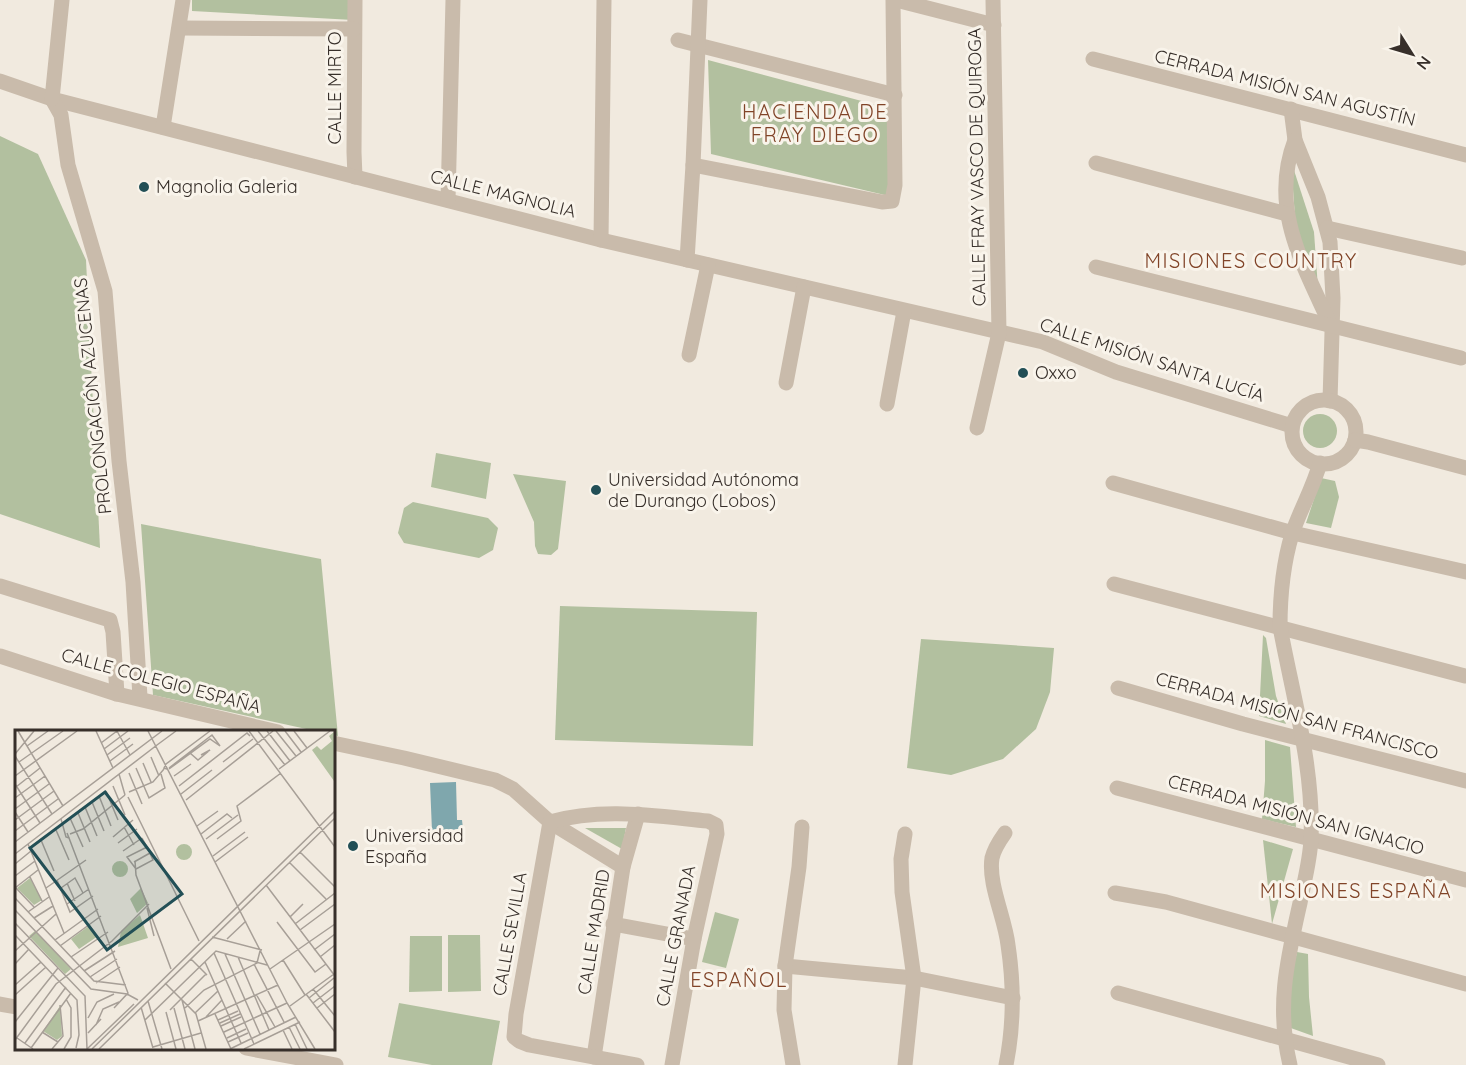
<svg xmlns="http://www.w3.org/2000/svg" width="1466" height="1065" font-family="Quicksand,sans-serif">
	<rect width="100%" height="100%" fill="#f1eadf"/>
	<g fill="#b2c09f">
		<polygon points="192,0 353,0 353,20 192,11"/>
		<polygon points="708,60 888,108 889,196 711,154"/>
		<polygon points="0,136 38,154 86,260 100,548 0,514"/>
		<polygon points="1291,161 1314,232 1318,288 1296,231"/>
		<circle cx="1320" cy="431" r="17"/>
		<polygon points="436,453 491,463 486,499 431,487"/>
		<polygon points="513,474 566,481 558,549 551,555 538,554 535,546 534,522"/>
		<polygon points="1321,478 1335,481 1339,497 1331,528 1306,523"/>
		<polygon points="413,502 488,518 498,528 493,550 479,558 404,543 398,533 404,508"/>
		<polygon points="141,524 321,559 338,736 333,735 333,732 320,732 153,695"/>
		<polygon points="560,606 757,612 753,746 555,740"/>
		<polygon points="1263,635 1266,638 1276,696 1286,724 1259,716"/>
		<polygon points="921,639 1054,648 1050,692 1036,729 1003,759 951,775 907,768"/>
		<polygon points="1265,740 1290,747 1296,827 1262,819 1265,781"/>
		<polygon points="585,828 626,828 622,849"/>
		<polygon points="1263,840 1293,849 1272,924"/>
		<polygon points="715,912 739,919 726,968 702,962"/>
		<polygon points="448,935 480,935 481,991 448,992"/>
		<polygon points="410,936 442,936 442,991 409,992"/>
		<polygon points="1297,952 1308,954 1309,997 1313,1036 1288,1027 1288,992"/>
		<polygon points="399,1003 500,1021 492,1065 432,1065 388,1057"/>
	</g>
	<polygon fill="#7fa7ad" points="456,782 457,820 462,820 463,829 432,831 430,783"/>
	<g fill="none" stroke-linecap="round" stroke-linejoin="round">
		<g stroke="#c9bbab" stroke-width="15">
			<polyline points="355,0 354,152 355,177"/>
			<polyline points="896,0 994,25"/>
			<polyline points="180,28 354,29"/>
			<polyline points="678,40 895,95"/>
			<polyline points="1093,59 1466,155"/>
			<polyline points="0,81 52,99 601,240 1043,342 1116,372 1292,426"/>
			<polyline points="52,99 61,115 68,165 105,291 119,461 133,582 140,697"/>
			<polyline points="52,99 62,0"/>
			<polyline points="1291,109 1295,140 1318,197 1330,242 1333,298 1330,401"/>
			<polyline points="163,127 183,0"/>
			<path d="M1295 140C1269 208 1303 264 1330 324"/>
			<polyline points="1096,163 1287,214"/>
			<polyline points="693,165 882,202 892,201 895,185 893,0"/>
			<polyline points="448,200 453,0"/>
			<polyline points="1327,228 1462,258"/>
			<polyline points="601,240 604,0"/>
			<polyline points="687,260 693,165 700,0"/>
			<polyline points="1096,267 1461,358"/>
			<polyline points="689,355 708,265"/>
			<polyline points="786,383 804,287"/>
			<circle cx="1324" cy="432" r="32"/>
			<polyline points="887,404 904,311"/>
			<polyline points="977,428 999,333 993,0"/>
			<polyline points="1355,440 1368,442 1466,468"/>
			<polyline points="1113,483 1293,533 1466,572"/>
			<polyline points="1114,584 1465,676"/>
			<polyline points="0,586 110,620 113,632 117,694"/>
			<polyline points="0,656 117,694 278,732"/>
			<polyline points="1118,688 1243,724 1466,781"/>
			<polyline points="333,743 404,758 495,780 513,789 550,822 623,867"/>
			<polyline points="1117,788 1466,880"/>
			<path d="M1005 833C1000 840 994 849 992 858 988 884 1005 918 1008 945 1014 985 1014 1025 1006 1065"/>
			<polyline points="1115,893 1166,902 1466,984"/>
			<polyline points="613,924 694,939"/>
			<polyline points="785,966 914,978 1013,998"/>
			<polyline points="1118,993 1378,1065"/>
			<polyline points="0,1004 16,1007"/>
			<polyline points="246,1048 336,1065"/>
			<polyline points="594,1057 623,867 638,814"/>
			<path d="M637 1065 529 1045 519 1041 514 1037 516 1014 550 822C602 807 655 816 708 821L716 825 717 834 694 939 672 1065"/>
			<polyline points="793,1065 784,1010 785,966 799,867 802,827"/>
			<polyline points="905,1065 914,978 902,892 901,859 905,834"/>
			<path d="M1290 1065C1276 1006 1287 961 1300 903 1304 882 1310 861 1311 839 1314 768 1293 697 1280 627 1280 596 1283 564 1292 534 1300 510 1313 488 1320 463"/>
		</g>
	</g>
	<g fill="#224f56" stroke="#f9f4eb" stroke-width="2">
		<circle cx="144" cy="187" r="6"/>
		<circle cx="1023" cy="373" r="6"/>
		<circle cx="596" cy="490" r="6"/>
		<circle cx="353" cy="846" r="6"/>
	</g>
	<g text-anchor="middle" stroke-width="6" stroke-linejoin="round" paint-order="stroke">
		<g font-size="18" fill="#372f2a" stroke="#f9f4eb">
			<text transform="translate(335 88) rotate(-90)" y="6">CALLE MIRTO</text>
			<text transform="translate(1285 88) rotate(14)" y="6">CERRADA MISIÓN SAN AGUSTÍN</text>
			<text transform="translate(977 167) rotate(-91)" y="6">CALLE FRAY VASCO DE QUIROGA</text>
			<text transform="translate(503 194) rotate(14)" y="6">CALLE MAGNOLIA</text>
			<text transform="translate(1152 360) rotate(18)" y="6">CALLE MISIÓN SANTA LUCÍA</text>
			<text transform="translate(93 396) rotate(-96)" y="6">PROLONGACIÓN AZUCENAS</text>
			<text transform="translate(161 681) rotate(15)" y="6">CALLE COLEGIO ESPAÑA</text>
			<text transform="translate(1297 716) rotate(15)" y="6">CERRADA MISIÓN SAN FRANCISCO</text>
			<text transform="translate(1296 815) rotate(15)" y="6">CERRADA MISIÓN SAN IGNACIO</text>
			<text transform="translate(594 932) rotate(-81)" y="6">CALLE MADRID</text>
			<text transform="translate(510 934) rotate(-80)" y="6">CALLE SEVILLA</text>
			<text transform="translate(676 936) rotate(-79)" y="6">CALLE GRANADA</text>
		</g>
		<g font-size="18" fill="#372f2a" stroke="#f9f4eb" text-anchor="start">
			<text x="156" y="193">Magnolia Galeria</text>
			<text x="1035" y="379">Oxxo</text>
			<text x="608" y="486">Universidad Autónoma<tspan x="608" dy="21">de Durango (Lobos)</tspan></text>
			<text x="365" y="842">Universidad<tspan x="365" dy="21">España</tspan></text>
		</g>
		<g font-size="20" letter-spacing="1.5" fill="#814428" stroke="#f9f4eb">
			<text x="815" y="119">HACIENDA DE<tspan x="815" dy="23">FRAY DIEGO</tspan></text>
			<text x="1251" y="268">MISIONES COUNTRY</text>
			<text x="1356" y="898">MISIONES ESPAÑA</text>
			<text x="739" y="987">ESPAÑOL</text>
		</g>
	</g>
	<g transform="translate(15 730)">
		<rect width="320" height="320" fill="#f1eadf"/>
		<path d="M319 2V51L297 20 302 16 306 20 317 11 314 6ZM161 122a8 8 0 1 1 16 0a8 8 0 1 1-16 0ZM97 139a8 8 0 1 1 16 0a8 8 0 1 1-16 0ZM15 148 27 170 19 175 2 158ZM126 158 133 173 122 183 115 169ZM125 185 133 208 103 217 106 201ZM75 195 83 206 64 219 56 209ZM20 201 56 239 50 244 14 206ZM45 276 47 306 42 310 28 301Z" fill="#b2c09f"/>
		<path fill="none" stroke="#a79f97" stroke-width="1.5" d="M3 1 48 76M81 1 98 38M102 1 115 25M133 1 272 273 300 319M234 1 320 117M243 1 270 35M252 1 275 31M261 1 281 26M270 1 286 22M279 1 292 18M86 13 102 1M142 15 161 1M12 16 33 1M89 19 113 1M175 23 183 30 195 20 186 25M0 24 19 1M92 25 115 8M0 26 37 84M136 27 144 46M95 31 118 14M4 32 48 1M208 32 238 9M128 33 136 52M121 38 134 68 150 58 146 44M154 38 197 5 205 16 195 9 154 39M152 39 149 38 151 34 195 1M264 39 315 1M114 43 127 74M104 44 110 65M0 46 62 1M159 46 176 34M0 54 25 93M98 56 110 85M164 56 232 3 235 6M1 57 25 38M91 61 103 90M114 62 138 52 149 39M166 64 197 40M84 66 96 96M113 67 184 211M0 68 30 46M171 70 258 1M77 72 89 101M70 77 82 106M0 79 34 54M0 82 13 102M63 83 75 112M55 88 68 117M46 89 51 107 54 108 52 103M0 90 39 61M182 96 203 81M109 97 119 115M41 100 54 130M0 101 43 69M55 104 68 99 110 65M186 104 212 84 217 88M98 107 118 90M54 108 113 263 99 278M127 108 132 117 138 130 121 139 112 127 132 117M191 109 223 85M202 109 226 91 222 76 266 43M26 110 39 141M0 112 147 1M103 113 122 99M13 114 49 203M108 121 127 108M285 122 320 157M0 124 142 15M198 126 230 102M120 131 121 145 156 239M119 132 135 123M200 132 233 107M274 132 311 169M0 134 16 121M0 146 20 131M15 147 27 171M42 150 55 182 78 166M52 153 60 171M251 155 320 246M0 158 23 140M1 158 19 177M31 158 71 130M46 158 60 148 68 163M0 168 79 251 111 255M52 174 74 159M132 178 139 206M0 180 76 259 112 264 123 270M13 182 34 167M275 187 288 174M19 188 38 176M262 192 300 242 311 234M0 193 70 266 72 319M280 194 320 163M285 200 320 174M0 205 62 270 64 305 61 318M197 207 247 220M212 209 231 191M40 210 83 179M45 216 86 186M299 220 320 204M0 221 41 184M199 223 239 314M210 224 245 304M56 227 93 202M223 227 254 300M305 227 320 215M176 229 192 245M268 230 290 265M190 232 226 313M0 234 14 219M239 234 269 292M255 239 320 194M69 241 100 221M75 247 102 229M81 253 105 237M150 253 181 284 191 319M0 255 26 232M298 259 320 286M241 264 260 297M291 264 320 302M0 265 31 237M294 268 319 248M167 270 180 319M133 271 147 319M298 273 320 256M275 276 319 244M126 277 138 318M159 278 170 319M170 278 189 260 242 233 245 221M302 278 320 264M155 280 191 244M151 282 161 319M180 283 203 261M200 284 216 319M191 287 207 270M73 288 82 272 99 264M130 290 201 221 252 235M203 290 223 281M183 291 263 255M0 292 43 238M205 293 225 284M280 294 292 319M81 295 88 279 104 272M206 296 226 287M274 297 285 319M268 300 277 319M27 302 43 312M209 302 272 273M73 303 86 289M2 308 18 319M212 308 231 299M0 310 41 254 97 211 134 174M213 312 233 303M10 313 51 257M138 317 186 303M16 318 56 263M37 319 48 306 45 275M49 319 56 307V278L51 269M72 319 119 274M77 319 320 81M84 319 320 88M215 319 281 287M229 319 285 292"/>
		<path fill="#224f56" fill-opacity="0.15" stroke="#224f56" stroke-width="3" d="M90 62 167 164 92 220 15 118Z"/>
		<rect width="320" height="320" fill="none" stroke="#372f2a" stroke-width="3"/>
	</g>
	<g transform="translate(1412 54) rotate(127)" stroke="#f9f4eb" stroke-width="4.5" paint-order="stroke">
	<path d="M0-4.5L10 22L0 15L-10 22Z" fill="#372f2a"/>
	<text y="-9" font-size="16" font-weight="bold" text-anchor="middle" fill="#372f2a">N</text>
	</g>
</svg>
